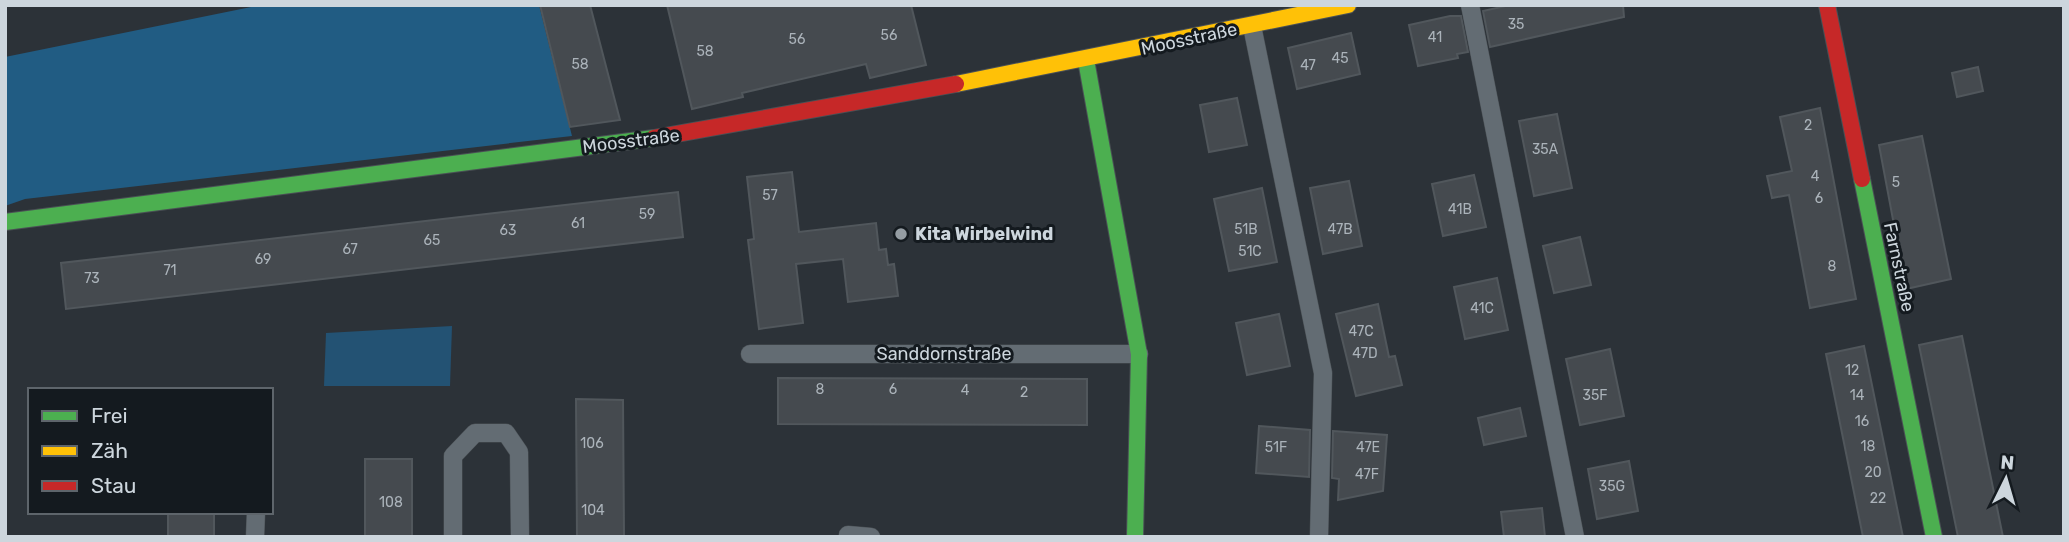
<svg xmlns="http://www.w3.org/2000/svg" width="2069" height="542" font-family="Rubik,sans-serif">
	<rect width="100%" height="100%" fill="#2c3238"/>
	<polygon fill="#235273" points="452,326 450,386 324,386 326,333"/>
	<polygon fill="#215c83" points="261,5 539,5 572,136 25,199 5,206 5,57"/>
	<g fill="#454a4f" stroke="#51575c" stroke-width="2">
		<polygon points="540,5 590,5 620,120 570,127"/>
		<polygon points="667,5 911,5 926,65 870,78 866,64 742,93 743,97 692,109"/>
		<polygon points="1510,5 1623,5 1624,17 1490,47 1483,11"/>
		<polygon points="1450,16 1461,16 1468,52 1457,54 1458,58 1418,66 1409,25"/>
		<polygon points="1351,33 1360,74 1297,89 1288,48"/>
		<polygon points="1978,67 1983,91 1957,97 1952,73"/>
		<polygon points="1237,98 1247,145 1209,152 1200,105"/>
		<polygon points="1820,108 1856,299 1810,308 1789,195 1772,198 1767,176 1792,171 1780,117"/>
		<polygon points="1557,114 1572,188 1534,196 1519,121"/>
		<polygon points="1922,136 1951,279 1906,289 1879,145"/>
		<polygon points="792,172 799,232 876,223 879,250 886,249 888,265 894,264 898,296 848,302 843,259 796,264 803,323 759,329 748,240 754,239 747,177"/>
		<polygon points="1474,175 1486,227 1443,236 1432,184"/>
		<polygon points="1349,181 1362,246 1323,254 1310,188"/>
		<polygon points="1262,188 1277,262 1229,271 1214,199"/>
		<polygon points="678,192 683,237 66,309 61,263"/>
		<polygon points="1580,237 1591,285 1554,293 1543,246"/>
		<polygon points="1497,278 1508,330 1465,339 1454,287"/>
		<polygon points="1378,304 1389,357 1395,356 1402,385 1356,396 1336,314"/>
		<polygon points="1279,314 1290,366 1247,375 1236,323"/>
		<polygon points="1962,336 2003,537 1958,537 1919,345"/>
		<polygon points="1864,346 1903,537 1863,537 1826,354"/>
		<polygon points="1610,349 1624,416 1580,425 1566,359"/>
		<polygon points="778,378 1087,379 1087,425 778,424"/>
		<polygon points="576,399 623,400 624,537 577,537"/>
		<polygon points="1520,408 1526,436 1484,445 1478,418"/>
		<polygon points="1259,426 1310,430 1309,477 1256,473"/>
		<polygon points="1333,431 1387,435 1383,491 1338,500 1339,479 1332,478"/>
		<rect x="365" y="459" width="47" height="78"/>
		<polygon points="1629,461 1638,511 1597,519 1588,469"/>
		<polygon points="1542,508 1545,537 1504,537 1501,512"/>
		<rect x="168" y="512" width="46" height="25"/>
	</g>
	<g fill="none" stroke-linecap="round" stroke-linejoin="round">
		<g stroke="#4a5055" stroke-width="19">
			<g id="lane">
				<polyline points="1470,5 1575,537"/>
				<polyline points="1252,26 1323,373 1319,537"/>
				<polyline points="750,354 1139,354"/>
				<polyline points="848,535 871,537"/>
				<polyline points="255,537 256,512"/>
				<polyline points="453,537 453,456 475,433 506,433 519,452 520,537"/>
			</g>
		</g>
		<g stroke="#4a5055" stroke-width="18">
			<g id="fast">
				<polyline points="1086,60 1139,354 1135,537"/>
				<polyline points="1862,179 1934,537"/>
				<polyline points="5,222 654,138"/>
			</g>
		</g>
		<g stroke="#4a5055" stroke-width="18">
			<polyline id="slow" points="956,84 1348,5"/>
		</g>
		<g stroke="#4a5055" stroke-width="18">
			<g id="jam">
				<polyline points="1827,5 1862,179"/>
				<polyline points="654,138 956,84"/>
			</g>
		</g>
		<use href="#lane" stroke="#636c73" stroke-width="18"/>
		<use href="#fast" stroke="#4caf50" stroke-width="16"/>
		<use href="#slow" stroke="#ffc107" stroke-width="16"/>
		<use href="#jam" stroke="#c62828" stroke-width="16"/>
	</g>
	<circle fill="#959da3" stroke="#141a1f" stroke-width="2.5" cx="901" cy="234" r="7"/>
	<g text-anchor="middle" stroke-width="6" stroke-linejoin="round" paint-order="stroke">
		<g font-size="14" fill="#abb3ba">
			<text x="1516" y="29">35</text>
			<text x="889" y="40">56</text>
			<text x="1435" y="42">41</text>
			<text x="797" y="44">56</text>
			<text x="705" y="56">58</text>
			<text x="1340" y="63">45</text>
			<text x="580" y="69">58</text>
			<text x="1308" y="70">47</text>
			<text x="1808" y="130">2</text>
			<text x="1545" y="154">35A</text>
			<text x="1815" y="181">4</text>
			<text x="1896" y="187">5</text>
			<text x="770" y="200">57</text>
			<text x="1819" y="203">6</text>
			<text x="1460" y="214">41B</text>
			<text x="647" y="219">59</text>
			<text x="578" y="228">61</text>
			<text x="1246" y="234">51B</text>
			<text x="1340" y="234">47B</text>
			<text x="508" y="235">63</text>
			<text x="432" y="245">65</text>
			<text x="350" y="254">67</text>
			<text x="1250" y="256">51C</text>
			<text x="263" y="264">69</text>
			<text x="1832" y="271">8</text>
			<text x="170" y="275">71</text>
			<text x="92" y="283">73</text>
			<text x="1482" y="313">41C</text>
			<text x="1361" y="336">47C</text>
			<text x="1365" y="358">47D</text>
			<text x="1852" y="375">12</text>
			<text x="820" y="394">8</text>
			<text x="893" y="394">6</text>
			<text x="965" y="395">4</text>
			<text x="1024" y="397">2</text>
			<text x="1595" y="400">35F</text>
			<text x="1857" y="400">14</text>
			<text x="1862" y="426">16</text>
			<text x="592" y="448">106</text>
			<text x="1868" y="451">18</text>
			<text x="1276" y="452">51F</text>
			<text x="1368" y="452">47E</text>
			<text x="1873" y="477">20</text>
			<text x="1367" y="479">47F</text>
			<text x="1612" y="491">35G</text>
			<text x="1878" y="503">22</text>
			<text x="391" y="507">108</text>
			<text x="593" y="515">104</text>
		</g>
		<g font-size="18" fill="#cdd6dd" stroke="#141a1f">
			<text transform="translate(1189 39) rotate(-12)" y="6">Moosstraße</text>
			<text transform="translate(631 141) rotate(-7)" y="6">Moosstraße</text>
			<text transform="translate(1899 267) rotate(78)" y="6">Farnstraße</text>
			<text x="944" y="360">Sanddornstraße</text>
		</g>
		<g font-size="18" font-weight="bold" fill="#cdd6dd" stroke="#141a1f" text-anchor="start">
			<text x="915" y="240">Kita Wirbelwind</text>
		</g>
	</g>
	<rect width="2069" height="542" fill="none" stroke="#cdd6dd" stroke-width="14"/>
	<rect x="28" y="388" width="245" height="126" fill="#141a1f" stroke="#5e656b" stroke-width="2"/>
	<rect x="42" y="411" width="35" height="10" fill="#4caf50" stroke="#5e656b" stroke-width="2"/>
	<text x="91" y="423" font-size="21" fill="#cdd6dd">Frei</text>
	<rect x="42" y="446" width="35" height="10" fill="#ffc107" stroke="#5e656b" stroke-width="2"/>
	<text x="91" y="458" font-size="21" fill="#cdd6dd">Zäh</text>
	<rect x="42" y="481" width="35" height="10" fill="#c62828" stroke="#5e656b" stroke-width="2"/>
	<text x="91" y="493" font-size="21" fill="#cdd6dd">Stau</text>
	<g transform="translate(2006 479) rotate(5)" stroke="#141a1f" stroke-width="5" paint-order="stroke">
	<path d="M0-5L12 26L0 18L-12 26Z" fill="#cdd6dd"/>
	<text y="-10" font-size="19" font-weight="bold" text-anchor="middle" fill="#cdd6dd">N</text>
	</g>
</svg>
